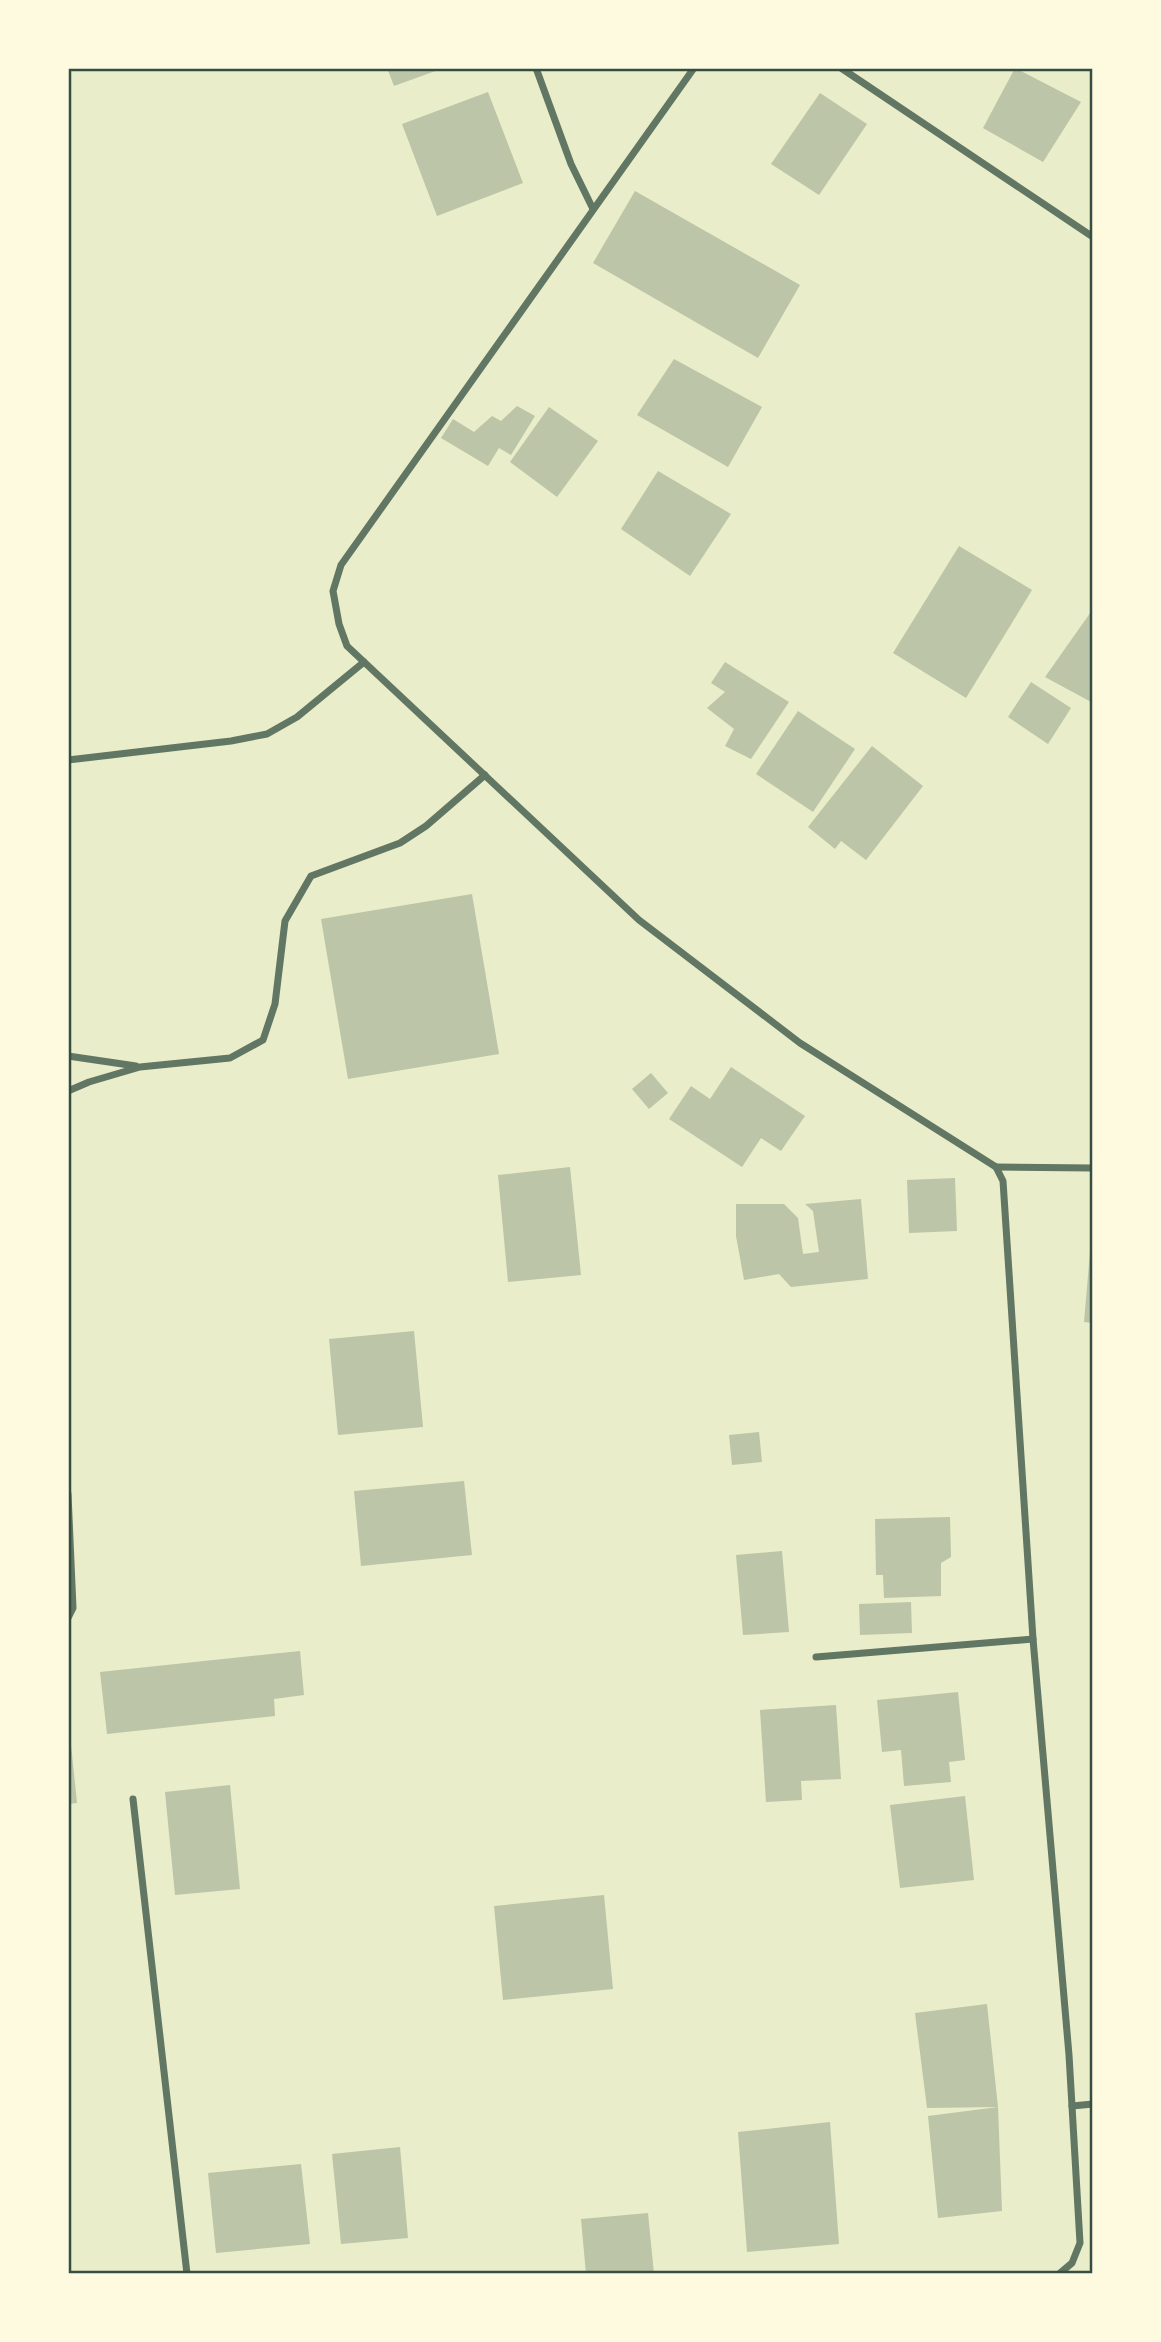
<svg xmlns="http://www.w3.org/2000/svg" width="1161" height="2342" font-family="'Public Sans',sans-serif">
	<rect width="100%" height="100%" fill="#e9edc9"/>
	<g fill="#bcc5a7">
		<polygon points="387,68 441,68 441,69 394,86"/>
		<polygon points="1015,68 1081,102 1043,162 983,128"/>
		<polygon points="488,92 523,183 437,216 402,124"/>
		<polygon points="820,93 867,124 819,195 771,164"/>
		<polygon points="635,191 800,285 758,358 593,263"/>
		<polygon points="674,359 762,407 728,467 637,415"/>
		<polygon points="517,406 535,416 511,455 499,448 488,466 441,438 453,419 474,432 492,416 501,421"/>
		<polygon points="549,407 598,441 557,497 510,462"/>
		<polygon points="658,471 731,514 690,576 621,529"/>
		<polygon points="959,546 1032,590 966,698 893,653"/>
		<polygon points="1093,609 1093,703 1045,677"/>
		<polygon points="725,662 789,702 751,759 725,746 734,729 707,708 725,692 711,683"/>
		<polygon points="1031,682 1071,708 1048,744 1008,717"/>
		<polygon points="798,711 855,749 813,812 756,774"/>
		<polygon points="872,746 923,786 866,860 841,841 835,849 808,827"/>
		<polygon points="472,894 499,1054 348,1079 321,919"/>
		<polygon points="731,1067 805,1116 781,1151 761,1138 742,1167 669,1119 691,1086 710,1099"/>
		<polygon points="651,1073 668,1093 649,1109 632,1089"/>
		<polygon points="570,1167 581,1275 508,1282 498,1175"/>
		<polygon points="955,1178 957,1231 909,1233 907,1180"/>
		<polygon points="861,1199 868,1279 791,1287 779,1274 744,1280 736,1236 736,1204 784,1204 798,1218 803,1254 819,1252 813,1211 805,1204"/>
		<polygon points="1091,1241 1093,1241 1093,1323 1084,1322"/>
		<polygon points="414,1331 423,1427 338,1435 329,1339"/>
		<polygon points="759,1432 762,1462 732,1465 729,1435"/>
		<polygon points="464,1481 472,1555 361,1566 354,1491"/>
		<polygon points="950,1517 951,1557 941,1563 941,1596 884,1598 883,1575 876,1575 875,1519"/>
		<polygon points="782,1551 789,1632 743,1635 736,1555"/>
		<polygon points="911,1602 912,1633 860,1635 859,1604"/>
		<polygon points="300,1651 304,1695 274,1699 275,1716 107,1734 100,1672"/>
		<polygon points="958,1692 965,1760 949,1762 951,1782 904,1786 901,1750 882,1752 877,1700"/>
		<polygon points="836,1705 841,1779 801,1781 802,1800 766,1802 760,1710"/>
		<polygon points="68,1735 70,1735 77,1803 68,1804"/>
		<polygon points="230,1785 240,1889 175,1895 165,1792"/>
		<polygon points="965,1796 974,1880 900,1888 890,1805"/>
		<polygon points="604,1895 613,1989 503,2000 494,1906"/>
		<polygon points="987,2004 998,2107 927,2108 915,2013"/>
		<polygon points="998,2107 1002,2211 938,2218 928,2116"/>
		<polygon points="830,2122 839,2244 747,2252 738,2132"/>
		<polygon points="400,2147 408,2238 341,2244 332,2154"/>
		<polygon points="301,2164 310,2244 216,2253 208,2173"/>
		<polygon points="648,2213 654,2274 586,2274 581,2219"/>
	</g>
	<g fill="none" stroke-linecap="round" stroke-linejoin="round">
		<g stroke="#617663" stroke-width="7">
			<polyline points="536,68 571,164 593,209"/>
			<polyline points="694,68 341,565 333,591 339,624 347,646 639,920 800,1043 996,1167 1003,1181 1033,1639 1069,2055 1080,2243 1072,2263 1059,2274"/>
			<polyline points="841,68 1093,237"/>
			<polyline points="68,760 231,741 267,734 297,717 364,662"/>
			<polyline points="68,1056 136,1066"/>
			<polyline points="68,1091 89,1082 140,1067 230,1058 263,1040 275,1004 285,921 311,876 400,843 426,826 485,775"/>
			<polyline points="996,1167 1093,1168"/>
			<polyline points="68,1494 73,1608 68,1618"/>
			<polyline points="816,1657 1033,1639"/>
			<polyline points="133,1799 187,2274"/>
			<polyline points="1072,2106 1093,2104"/>
		</g>
	</g>
	<rect width="1161" height="2342" fill="none" stroke="#fefae0" stroke-width="140"/>
	<rect x="70" y="70" width="1021" height="2202" fill="none" stroke="#344e41" stroke-width="2.5"/>
</svg>
